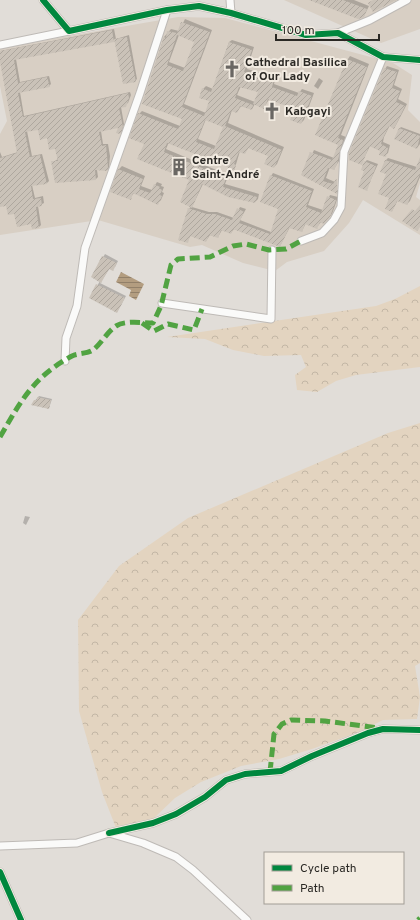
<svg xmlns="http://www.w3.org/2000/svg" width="420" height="920" font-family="Overpass,sans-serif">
	<defs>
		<pattern id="forest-crowns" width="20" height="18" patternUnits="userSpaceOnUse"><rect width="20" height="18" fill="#e3d4c0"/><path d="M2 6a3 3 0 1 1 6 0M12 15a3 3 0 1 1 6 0" fill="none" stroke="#c3b6a5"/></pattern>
		<pattern id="water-rules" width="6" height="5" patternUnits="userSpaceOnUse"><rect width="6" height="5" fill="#b39d80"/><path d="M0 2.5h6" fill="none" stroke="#928069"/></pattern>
		<pattern id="building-hatch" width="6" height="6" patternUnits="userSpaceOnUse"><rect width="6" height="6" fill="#cac2b8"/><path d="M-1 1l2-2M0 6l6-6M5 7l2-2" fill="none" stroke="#aea79e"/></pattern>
	</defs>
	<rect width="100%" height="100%" fill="#e1ddd8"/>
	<g fill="#d8cfc4">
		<polygon points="284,0 420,0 420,29 381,43"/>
		<polygon points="178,17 225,18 393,63 412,75 408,110 420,122 420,183 416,197 420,200 420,235 363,200 349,223 324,251 287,262 275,271 243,263 202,245 190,247 98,220 0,235 0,134 7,121 0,86 0,48"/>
	</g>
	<g fill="url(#forest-crowns)">
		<polygon points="420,286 420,367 356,375 336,381 317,392 297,390 295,375 306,367 301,355 264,356 233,350 205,339 167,337 376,306 395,299"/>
		<polygon points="420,423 420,663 415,666 420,697 417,719 383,720 359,732 312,749 279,759 241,766 201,782 175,798 151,821 118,833 102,792 79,711 78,620 119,566 188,518 388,433"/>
	</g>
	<polygon fill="url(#water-rules)" points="121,272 144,284 136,300 129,296 131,290 116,282"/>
	<g fill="#0003" fill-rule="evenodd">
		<polygon points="311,0 354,0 369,6 364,16"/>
		<path d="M185 19 212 30 184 104 206 113 210 101 203 89 206 86 213 89 229 42 232 40 254 47 247 69 276 77 274 84 299 93 302 89 314 93 304 120 301 123 296 109 270 98 264 107 255 104 252 109 242 105 237 112 232 110 228 123 284 147 277 164 274 167 269 155 249 147 245 153 240 151 234 171 231 174H229L225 184 259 194 258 199 255 202 203 184 192 207 209 212H217L234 218 240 207 246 209 240 220 271 232 280 209 271 176 273 173 314 189 308 205 323 210 330 195 338 197 332 214 323 223 321 222 317 227 306 223 302 231 290 227 280 246 234 229 231 233 222 230 218 237 210 235 206 241 191 235 187 242 189 209 191 206 190 180 145 143 139 114 142 111 180 126 183 118 143 103 164 37 171 29 179 31ZM179 35 195 41 185 68 169 62ZM241 86 259 91 255 102 237 95ZM206 119 225 127 216 146 198 139ZM169 142 229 166 226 174 166 149Z"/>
		<polygon points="114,29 116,39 129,35 137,79 135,81 115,40 16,59 20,82 49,76 51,84 49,86 20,92 24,116 130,92 131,95 128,103 121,107 124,124 122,131 120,133 119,127 101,131 103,144 108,144 110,156 109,168 107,170 97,170 98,177 96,179 53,162 58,159 56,147 48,137 39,129 27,131 32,156 42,154 49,181 47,183 32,185 35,198 43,196 44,203 38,206 41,225 39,227 15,213 7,205 0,206 0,152 2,157 18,152 0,51"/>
		<polygon points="350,56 369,64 341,135 346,137 339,161 334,169 330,167 326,178 335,182 336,190 338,190 339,178 339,191 337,193 302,175 314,150 334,158 339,144 317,135 348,59"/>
		<polygon points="387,66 399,70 394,85 402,89 398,99 407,104 396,125 394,128 390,125 384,137 383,142 390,145 388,153 385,155 381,150 370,146 361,164 385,69"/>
		<polygon points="319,78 323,81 318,89 314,86"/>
		<polygon points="401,127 420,134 420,144 417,148 399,129"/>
		<polygon points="388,158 417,167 420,161 420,177 410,201 407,204 398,200 392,211 385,161"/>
		<polygon points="367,160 378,164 366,190 365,162"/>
		<polygon points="122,166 145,176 141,186 152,190 157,182 162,184 161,186 164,187 162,192 164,193 161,200 158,203 134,193 130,198 112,191 119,169"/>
		<polygon points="105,254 118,261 115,267 110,268 100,283 126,296 117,312 90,298 100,281 92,276"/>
		<polygon points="39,396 52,399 49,408 32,404"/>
		<polygon points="25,516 30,517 26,525 23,523"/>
	</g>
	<g fill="url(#building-hatch)" fill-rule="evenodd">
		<polygon points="309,0 343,0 367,9 364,17 358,19"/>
		<polygon points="373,0 396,0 373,12 368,3"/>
		<path d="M181 22 210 32 182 107 204 116 209 101 199 98 202 88 211 92 229 42 252 50 244 72 274 80 272 87 297 96 299 91 312 96 301 124 290 120 294 109 268 99 264 109 253 104 258 92 239 87 235 98 253 105 252 110 240 106 237 113 231 111 225 126 282 150 274 168 264 164 268 156 248 148 245 154 239 152 234 164 236 165 232 176 225 173 228 167 167 143 164 152 226 178 223 187 257 197 255 203 228 197 202 184 192 208 180 202 189 180 137 159 144 144 129 138 138 113 178 129 182 119 142 104 164 37 166 38 167 31 177 33ZM177 35 194 42 183 71 167 65ZM205 120 223 127 214 149 196 142Z"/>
		<polygon points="112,30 114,42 14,60 18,83 47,77 50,87 18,93 23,117 128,93 129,98 126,107 119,108 123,127 120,134 116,133 118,128 99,132 102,146 106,145 108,167 107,171 95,170 96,180 55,183 51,161 58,161 55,149 49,150 47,138 40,140 38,130 25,132 30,157 40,155 47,184 31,186 33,199 41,198 42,206 36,207 39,228 32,229 31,224 17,227 14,214 8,215 6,206 0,207 0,158 17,153 0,62 0,51"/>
		<polygon points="127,37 136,82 123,84 114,39"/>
		<polygon points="347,59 367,67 338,138 343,140 337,164 334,170 328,168 323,181 333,184 336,179 337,180 337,194 301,175 310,152 332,160 338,145 315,135"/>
		<polygon points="384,68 397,72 392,88 400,91 396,102 405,106 394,129 389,126 382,140 381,144 388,148 386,157 379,155 380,151 369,146 362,165 349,160 349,153"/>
		<polygon points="399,128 420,136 417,149 394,139"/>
		<polygon points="420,157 420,174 407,205 397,201 392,212 385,209 389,198 378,194 386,174 380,172 385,160 415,170"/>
		<polygon points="364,161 376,166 367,191 358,187 364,171 361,170"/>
		<polygon points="118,169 143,179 139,189 150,193 154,184 160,187 159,188 162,190 160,195 162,196 158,205 133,193 131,200 110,192"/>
		<polygon points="270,175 312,191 306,207 321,213 327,196 336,200 330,217 324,224 320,222 317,229 305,224 302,232 289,228 280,247 233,229 231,234 221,230 218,238 209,235 206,242 190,236 188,243 178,240 188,208 207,214 215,214 232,220 237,208 244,212 239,223 270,234 278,209 260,202"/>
		<polygon points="420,205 420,227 417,231 402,221 412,209 415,211"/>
		<polygon points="102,256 117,263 113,271 109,269 101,283 91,277"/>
		<polygon points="96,284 125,298 117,313 89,298"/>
		<polygon points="37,397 51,400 49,409 31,405 34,400 37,400"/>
	</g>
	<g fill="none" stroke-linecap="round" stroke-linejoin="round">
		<g stroke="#bebab6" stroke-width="9">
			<g id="minor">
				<polyline points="43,0 69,31 167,10 199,6 231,13 306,35 338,33 383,57 420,60"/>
				<polyline points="230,0 231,13"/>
				<polyline points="338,33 370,20 407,0"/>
				<polyline points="0,45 69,31"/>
				<polyline points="301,241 322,233 334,220 341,207 344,152 383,57"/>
				<polyline points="162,303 271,319 272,250"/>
				<polyline points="65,361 66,338 77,306 85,248 140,93 167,10"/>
				<polyline points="109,833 153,823 176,814 205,797 226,780 245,774 281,771 312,756 368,733 383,729 420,730"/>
				<polyline points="0,846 77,843 109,833 143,843 176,857 193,870 247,920"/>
				<polyline points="0,872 21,920"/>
			</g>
		</g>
		<use href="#minor" stroke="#fafaf9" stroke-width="7"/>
		<g stroke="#51a342" stroke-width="5" stroke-dasharray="10 5" stroke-linecap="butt">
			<polyline points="142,323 154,331 168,324 194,330 202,309"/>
			<path d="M0 437C21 401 33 377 72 356 78 353 87 354 93 350 101 344 107 332 116 326 126 320 142 323 153 323L161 306 171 265 178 259 210 257 233 246 246 244 269 250 286 249 301 241"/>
			<polyline points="270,772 274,734 282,724 291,720 325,721 378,728"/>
			<polyline points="418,920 420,918"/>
		</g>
		<g stroke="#f2ebe1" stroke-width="8">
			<g id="cycleway">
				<polyline points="43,0 69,31 167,10 199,6 231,13 306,35 338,33 383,57 420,60"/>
				<polyline points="109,833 153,823 176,814 205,797 226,780 245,774 281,771 312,756 368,733 383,729 420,730"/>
				<polyline points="0,872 21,920"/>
			</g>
		</g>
		<use href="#cycleway" stroke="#00873e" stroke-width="6"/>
	</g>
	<defs>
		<g id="church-bare" transform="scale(1.38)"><path d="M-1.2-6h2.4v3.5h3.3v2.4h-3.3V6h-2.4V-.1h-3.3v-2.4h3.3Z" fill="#6a6763" stroke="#f2ebe1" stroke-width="2.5" paint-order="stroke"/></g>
		<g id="building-bare" transform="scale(1.38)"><path d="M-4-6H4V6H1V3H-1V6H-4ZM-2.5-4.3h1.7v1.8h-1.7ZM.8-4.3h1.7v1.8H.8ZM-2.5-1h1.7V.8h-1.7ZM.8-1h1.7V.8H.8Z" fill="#6a6763" stroke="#f2ebe1" stroke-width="2.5" paint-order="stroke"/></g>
	</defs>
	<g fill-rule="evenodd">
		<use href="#church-bare" x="232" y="69"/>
		<use href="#church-bare" x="272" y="111"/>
		<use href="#building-bare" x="179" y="167"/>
	</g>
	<g text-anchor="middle" stroke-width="4" stroke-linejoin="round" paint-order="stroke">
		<g font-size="12" font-weight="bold" fill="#2a2824" stroke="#f2ebe1" text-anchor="start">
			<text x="245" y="66">Cathedral Basilica<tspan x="245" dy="14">of Our Lady</tspan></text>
			<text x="285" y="115">Kabgayi</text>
			<text x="192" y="164">Centre<tspan x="192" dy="14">Saint-André</tspan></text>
		</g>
	</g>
	<rect x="264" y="852" width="140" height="52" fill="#f2ebe1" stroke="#a29d95"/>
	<rect x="272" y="865" width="20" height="6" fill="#00873e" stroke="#a29d95"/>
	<text x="300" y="872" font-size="12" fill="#2a2824">Cycle path</text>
	<rect x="272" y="885" width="20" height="6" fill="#51a342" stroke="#a29d95"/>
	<text x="300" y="892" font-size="12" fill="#2a2824">Path</text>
	<path d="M276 34v6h103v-6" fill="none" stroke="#2a2824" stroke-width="2"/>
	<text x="282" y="34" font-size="12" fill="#2a2824" stroke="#f2ebe1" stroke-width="3" paint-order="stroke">100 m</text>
</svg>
